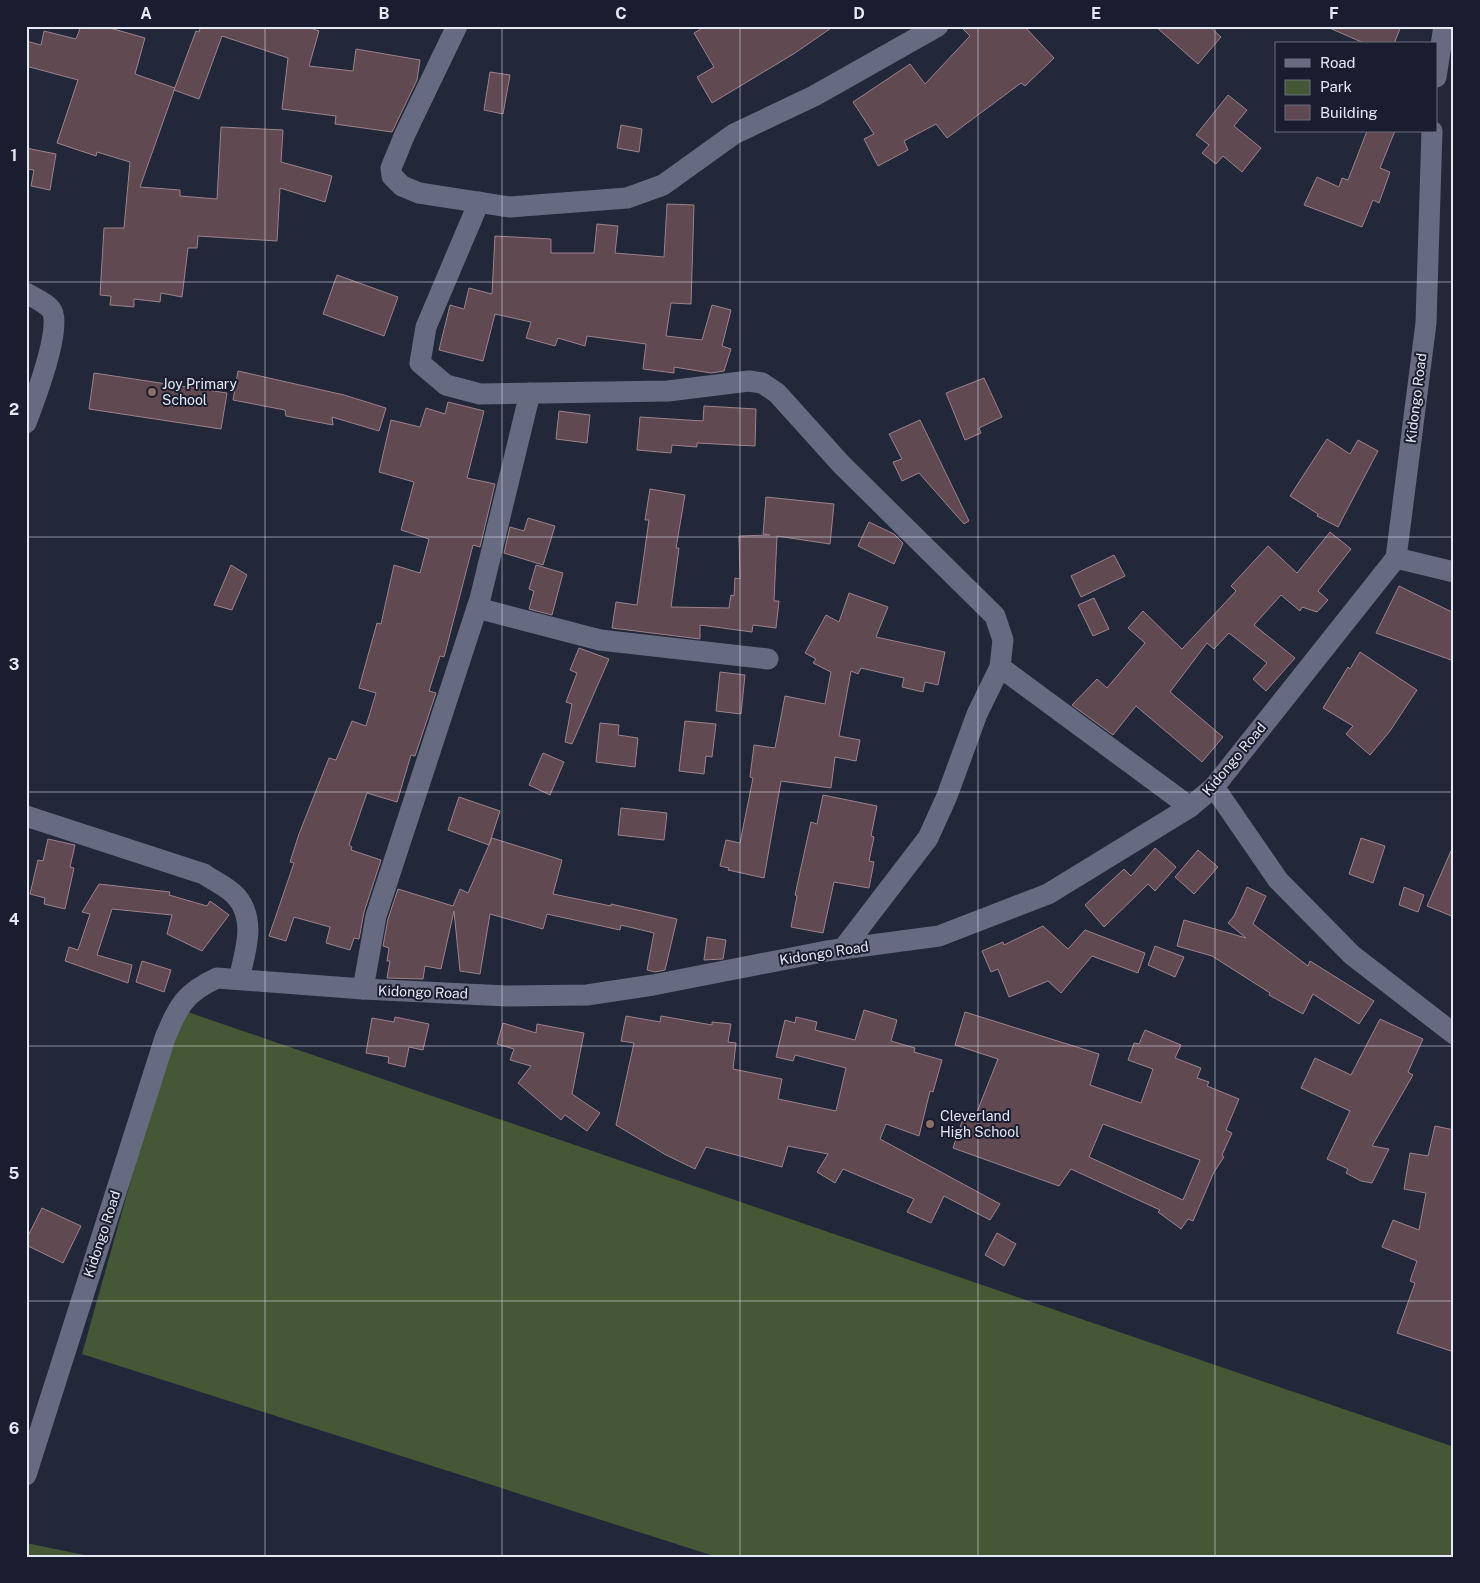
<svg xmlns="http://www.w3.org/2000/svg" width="1480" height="1583" font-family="'Public Sans',sans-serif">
	<rect width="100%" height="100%" fill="#222739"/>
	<g fill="#455735">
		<polygon points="179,1009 1454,1447 1454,1557 717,1557 82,1354"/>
		<polygon points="26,1543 94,1557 26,1557"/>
	</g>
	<g fill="#604951" stroke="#9c828b" fill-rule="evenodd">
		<polygon points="81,26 103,26 145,38 135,74 175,88 140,187 180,190 180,196 217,199 221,127 283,130 281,162 332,176 325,202 280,188 277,241 198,236 197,248 188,248 182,297 161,293 160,302 134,299 134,307 110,305 111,296 100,295 104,228 124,228 130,162 97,152 96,156 57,143 78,80 26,66 26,41 41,45 44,31 76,39"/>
		<polygon points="201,26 304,26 319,31 309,66 353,71 356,49 420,60 417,80 392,132 335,124 336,116 282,109 288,58 222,36 199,99 174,90 196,31 199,32"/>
		<polygon points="706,26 834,26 795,53 712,103 697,77 714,67 694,33"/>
		<polygon points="960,26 1024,26 1054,58 1025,86 1021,83 947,138 936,124 904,141 908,150 878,166 864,139 874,134 853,102 910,64 925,84 970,36"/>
		<polygon points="1155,26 1209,26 1221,37 1198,64"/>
		<polygon points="1325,26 1401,26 1394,44 1366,44"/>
		<polygon points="490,72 510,75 503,114 484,110"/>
		<polygon points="1228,95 1247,110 1234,126 1261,148 1242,172 1223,156 1216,164 1202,153 1209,145 1196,135"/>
		<polygon points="621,125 642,129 639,152 617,148"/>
		<polygon points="1367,131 1395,131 1380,168 1390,172 1379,203 1373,200 1362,227 1304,205 1317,177 1339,187 1342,178 1348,180"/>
		<polygon points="26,148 56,154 50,190 31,186 34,170 26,169"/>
		<polygon points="667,204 694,205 691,304 671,303 666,336 702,340 712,305 731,310 722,346 731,349 724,371 711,373 674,367 674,373 643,369 646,344 587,336 585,346 558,338 555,346 526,338 531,322 495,314 483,361 439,350 450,305 464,309 469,288 492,294 495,236 551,239 551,253 594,253 597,224 618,226 615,253 664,257"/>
		<polygon points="337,275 398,297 384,336 323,314"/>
		<polygon points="238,371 344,395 386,408 379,431 332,417 333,425 286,416 285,410 233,400"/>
		<polygon points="94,373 227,393 221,429 89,409"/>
		<polygon points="984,378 1002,417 979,428 981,433 965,440 946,393"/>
		<polygon points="448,402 484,411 467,478 495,484 480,547 473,545 444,657 440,656 429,691 436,693 415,756 411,755 397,802 367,793 349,845 352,847 351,850 381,860 364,912 359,939 354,938 350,950 326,943 330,927 294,917 286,941 269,936 294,863 290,862 299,834 329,758 336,760 352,721 366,726 376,693 359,688 377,623 381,624 394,565 420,573 429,539 401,530 414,482 379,472 391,420 420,427 426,408 445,414"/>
		<polygon points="704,406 756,409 755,446 697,443 697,447 672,445 671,453 637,450 640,417 703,421"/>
		<polygon points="559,411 590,415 587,443 556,439"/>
		<polygon points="920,420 969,521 964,524 919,473 902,481 893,462 902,459 889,434"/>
		<polygon points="1327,439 1350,454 1358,440 1378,451 1338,527 1317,516 1318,514 1290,496"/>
		<polygon points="650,489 685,495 676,548 679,548 671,607 729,608 731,595 734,596 735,578 740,579 739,536 770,535 763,534 766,497 834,504 830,544 777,536 774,601 779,601 776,628 753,625 752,632 700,625 700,639 612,628 616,602 637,605 649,520 645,520"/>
		<polygon points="528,518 555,526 543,565 504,553 510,527 524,531"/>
		<polygon points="869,522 894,534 903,543 894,564 858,546"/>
		<polygon points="1330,532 1351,549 1318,591 1328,600 1317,612 1302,607 1300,611 1281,595 1254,625 1295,658 1266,691 1253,679 1267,663 1229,633 1214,649 1207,643 1170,692 1223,737 1202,762 1136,706 1113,735 1072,705 1097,679 1107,688 1145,643 1128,628 1143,611 1182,649 1236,591 1231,586 1268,546 1297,573"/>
		<polygon points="1114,555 1125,576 1081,597 1071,576"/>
		<polygon points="231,565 247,575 232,610 214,605"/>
		<polygon points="536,565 563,573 552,615 529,609 534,591 529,589"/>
		<polygon points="1399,586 1454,613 1454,661 1376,633"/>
		<polygon points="849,593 888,607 876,637 945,652 938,685 925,682 923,692 902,687 904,678 861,668 858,674 851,671 839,736 860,740 856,761 835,757 831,788 781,781 764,878 728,870 729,868 720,866 726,840 740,843 753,778 750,777 754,745 775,748 785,696 825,704 831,672 813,663 816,659 805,653 826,615 839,622"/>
		<polygon points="1094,598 1109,629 1093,636 1078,605"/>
		<polygon points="579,648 609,659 572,744 565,742 572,704 566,702 577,673 570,670"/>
		<polygon points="1360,652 1417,690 1390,731 1370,755 1346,734 1353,726 1323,708 1348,667 1350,669"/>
		<polygon points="720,672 745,675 741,714 716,711"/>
		<polygon points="685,721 716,724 712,757 706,756 704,774 679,771"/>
		<polygon points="600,723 619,725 618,735 638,738 635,767 596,762"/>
		<polygon points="543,753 564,762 550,795 529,785"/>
		<polygon points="823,795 877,806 871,836 874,837 869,861 874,862 869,888 834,882 823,933 791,927 797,896 795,895 811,822 817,824"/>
		<polygon points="459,797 500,811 489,845 448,830"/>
		<polygon points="621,808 667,813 664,840 618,835"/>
		<polygon points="492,838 562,860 553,894 611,906 611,904 677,919 665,970 655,972 647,970 654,933 621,925 620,930 547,914 543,929 490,914 480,974 460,971 454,911 441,969 425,966 423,979 387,978 390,961 387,961 389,948 383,946 388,919 398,889 453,906 460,889 468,893"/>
		<polygon points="1361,838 1385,846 1373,883 1349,874"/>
		<polygon points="48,839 75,845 70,867 74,868 65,909 44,904 45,898 30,894 38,860 43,861"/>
		<polygon points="1454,844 1454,917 1427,906"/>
		<polygon points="1155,848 1176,867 1155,891 1148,884 1104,927 1085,905 1124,869 1131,876"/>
		<polygon points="1198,850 1218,867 1194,894 1175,877"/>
		<polygon points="99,884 170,892 169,895 207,906 210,901 229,915 202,951 167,934 172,915 112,909 97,955 132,965 128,983 65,961 69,947 78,950 90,914 82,912"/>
		<polygon points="1247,887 1266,896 1253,924 1308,966 1310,961 1374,1001 1359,1024 1313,994 1303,1014 1269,995 1270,993 1212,956 1177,946 1184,920 1246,938 1228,923 1234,916"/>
		<polygon points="1404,887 1424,895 1418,912 1399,905"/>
		<polygon points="1043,926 1068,949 1085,930 1145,953 1138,973 1092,956 1061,993 1048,981 1009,997 998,969 991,972 982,951 1003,942 1004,945"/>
		<polygon points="707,937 726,940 723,959 704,960"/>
		<polygon points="1155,946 1184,957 1175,977 1148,965"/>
		<polygon points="142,961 171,970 164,992 136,982"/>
		<polygon points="864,1010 897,1020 891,1041 915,1048 914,1052 942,1060 933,1092 930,1091 919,1136 886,1124 880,1139 1000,1204 990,1220 944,1196 931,1223 907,1212 914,1199 843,1169 835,1183 817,1172 828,1154 788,1146 782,1167 706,1147 695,1169 666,1155 616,1125 634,1043 621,1041 626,1016 660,1022 661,1016 712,1025 712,1022 731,1024 728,1042 736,1043 733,1069 782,1079 778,1099 836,1111 846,1068 795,1055 793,1061 776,1057 785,1020 795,1023 796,1017 817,1022 815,1030 855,1040"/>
		<path d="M965 1012 1099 1054 1090 1085 1141 1103 1153 1069 1128 1060 1134 1043 1139 1044 1145 1030 1181 1045 1175 1058 1201 1068 1197 1078 1209 1082 1207 1086 1239 1099 1226 1130 1232 1133 1222 1155 1224 1157 1214 1172 1193 1221 1188 1219 1181 1229 1158 1212 1160 1210 1071 1169 1059 1186 953 1148 963 1119 973 1122 998 1059 955 1045ZM1103 1124 1200 1160 1183 1200 1089 1157Z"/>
		<polygon points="395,1017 429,1024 423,1050 409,1047 405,1067 388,1063 389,1057 366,1053 372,1018 394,1022"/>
		<polygon points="1380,1019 1423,1039 1408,1072 1413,1075 1372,1146 1389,1149 1372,1183 1361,1181 1346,1173 1348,1169 1327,1159 1350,1111 1301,1088 1315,1058 1351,1075"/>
		<polygon points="503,1023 536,1033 537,1024 584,1033 572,1094 600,1113 587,1131 565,1115 561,1120 518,1083 531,1066 510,1060 514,1049 497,1044"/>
		<polygon points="1435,1126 1454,1130 1454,1352 1397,1333 1415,1283 1410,1281 1417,1261 1382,1247 1393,1220 1419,1230 1426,1193 1404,1189 1410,1153 1428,1156"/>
		<polygon points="42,1208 81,1226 63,1263 26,1245 26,1240"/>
		<polygon points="997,1233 1016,1244 1004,1266 985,1255"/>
	</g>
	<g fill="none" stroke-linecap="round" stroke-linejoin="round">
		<g stroke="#666b81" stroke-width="21">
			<polyline points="457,26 405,134 391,168 392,176 402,186 419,193 510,207 627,198 663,185 734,134 814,96 938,26"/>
			<polyline points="1436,77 1444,26"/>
			<polyline points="479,202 426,327 420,363 446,385 480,394 668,391 749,381 762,383 777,393 841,464 995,616 1003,640 1000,667 977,714 947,796 928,838 843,949"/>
			<path d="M26 293C34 298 47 303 52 311 62 329 34 402 26 423"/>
			<polyline points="1396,558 1454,572"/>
			<polyline points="477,608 600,640 768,659"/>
			<polyline points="1000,667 1190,807"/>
			<polyline points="1214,787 1278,880 1352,955 1454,1034"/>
			<path d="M26 816 204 874C214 881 228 887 236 896 257 920 245 952 239 979"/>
			<polyline points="363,989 376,916 480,599 530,393"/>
			<path d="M26 1475 165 1038C178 1007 184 993 217 978L363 989 507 996 587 995 653 985 827 951 939 936 1048 894 1190 807 1214 787 1396 558 1426 323 1432 131"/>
		</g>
	</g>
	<path fill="none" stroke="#e5e8f5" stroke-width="1" stroke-opacity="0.55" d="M265 26V1557M502 26V1557M740 26V1557M978 26V1557M1215 26V1557M26 282H1454M26 537H1454M26 792H1454M26 1046H1454M26 1301H1454"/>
	<g fill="#8d6e63" stroke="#191d2f" stroke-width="2">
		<circle cx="152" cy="392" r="5"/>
		<circle cx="930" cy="1124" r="5"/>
	</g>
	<g text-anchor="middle" stroke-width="4" stroke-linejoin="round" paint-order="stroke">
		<g font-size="14" fill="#e5e8f5" stroke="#191d2f" text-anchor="start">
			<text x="162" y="389">Joy Primary<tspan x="162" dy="16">School</tspan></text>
			<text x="940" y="1121">Cleverland<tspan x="940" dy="16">High School</tspan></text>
		</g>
		<g font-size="14" fill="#e5e8f5" stroke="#191d2f">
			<text transform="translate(1416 398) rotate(-83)" y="5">Kidongo Road</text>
			<text transform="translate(1234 759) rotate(-50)" y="5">Kidongo Road</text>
			<text transform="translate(824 953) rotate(-9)" y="5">Kidongo Road</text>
			<text transform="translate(423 992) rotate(2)" y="5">Kidongo Road</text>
			<text transform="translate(102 1234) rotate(-72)" y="5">Kidongo Road</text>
		</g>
	</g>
	<rect width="1480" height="1583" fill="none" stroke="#191d2f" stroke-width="55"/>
	<rect x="1275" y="42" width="162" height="90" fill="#191d2f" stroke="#6b6e7e"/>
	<rect x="1285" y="59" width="25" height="8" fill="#666b81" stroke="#6b6e7e"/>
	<text x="1320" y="68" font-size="15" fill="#e5e8f5">Road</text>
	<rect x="1285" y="80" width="25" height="15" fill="#455735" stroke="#6b6e7e"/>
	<text x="1320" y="92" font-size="15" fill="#e5e8f5">Park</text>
	<rect x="1285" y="105" width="25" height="15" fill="#604951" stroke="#6b6e7e"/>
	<text x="1320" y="118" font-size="15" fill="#e5e8f5">Building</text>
	<rect x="28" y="28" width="1424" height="1528" fill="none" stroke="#e5e8f5" stroke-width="2"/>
	<g font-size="16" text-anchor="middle" font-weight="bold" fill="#e5e8f5">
		<text x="146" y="19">A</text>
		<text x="384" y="19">B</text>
		<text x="621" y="19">C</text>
		<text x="859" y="19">D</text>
		<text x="1096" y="19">E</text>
		<text x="1334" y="19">F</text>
		<text x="14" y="161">1</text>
		<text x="14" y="415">2</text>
		<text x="14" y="670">3</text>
		<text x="14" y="925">4</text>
		<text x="14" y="1179">5</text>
		<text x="14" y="1434">6</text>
	</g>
</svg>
